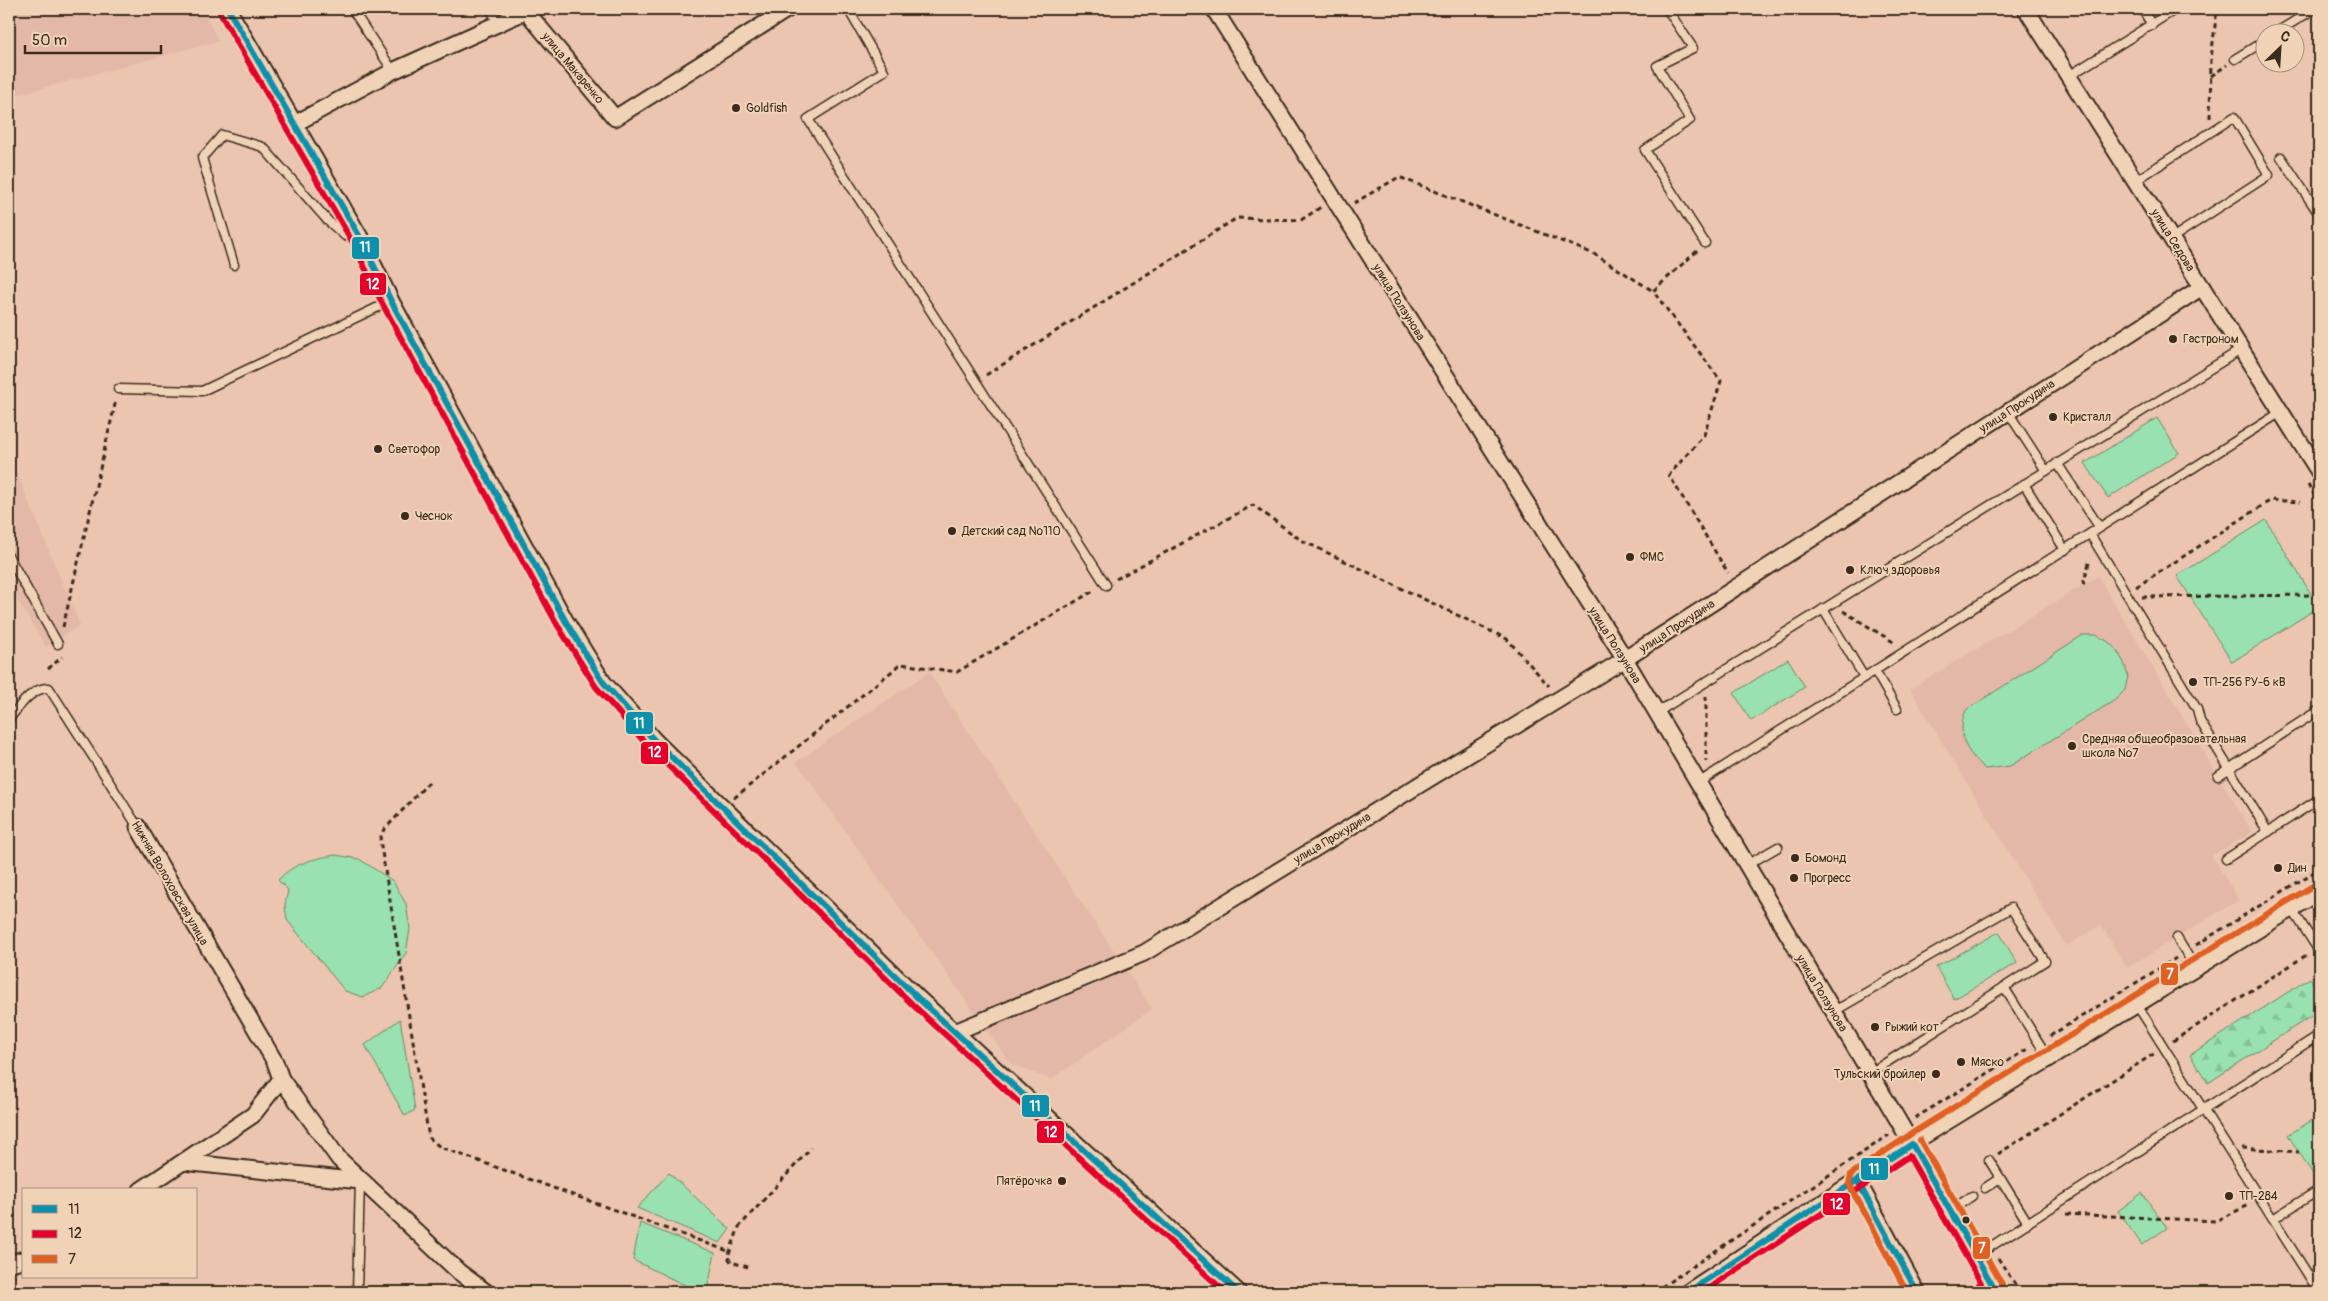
<svg xmlns="http://www.w3.org/2000/svg" width="2328" height="1301" font-family="Pangolin,sans-serif">
	<defs>
		<pattern id="forest-firs" width="22" height="20" patternUnits="userSpaceOnUse" patternTransform="scale(1.25)"><rect width="22" height="20" fill="#99e1b0"/><path d="M5 1l3.5 6h-7zM16 11l3.5 6h-7z" fill="#85c197"/></pattern>
	</defs>
	<rect width="100%" height="100%" fill="#ebc5b0"/>
	<filter id="ink" filterUnits="userSpaceOnUse"><feTurbulence type="fractalNoise" baseFrequency=".02" numOctaves="2"/><feDisplacementMap in="SourceGraphic" scale="10" xChannelSelector="R" yChannelSelector="G"/><feConvolveMatrix kernelMatrix="1 2 1 2 8 2 1 2 1" color-interpolation-filters="sRGB"/></filter>
	<g filter="url(#ink)">
		<g fill="#e4b8a8">
			<polygon points="9,9 203,9 218,41 9,97"/>
			<polygon points="9,454 80,625 46,647 9,586"/>
			<polygon points="2098,576 2252,832 2212,856 2239,900 2127,968 2101,925 2066,946 1910,689"/>
			<polygon points="929,672 1152,1009 1051,1080 1011,1064 796,762"/>
		</g>
		<g fill="#99e1b0" stroke="#6a8667">
			<polygon points="2157,418 2179,453 2108,498 2085,463"/>
			<polygon points="2266,520 2319,607 2232,662 2177,576"/>
			<path d="M2083 635H2096L2107 641 2117 650 2124 663 2128 676 2125 690 2115 700 2010 766 1985 769C1966 753 1956 733 1966 710Z"/>
			<polygon points="1788,659 1805,687 1751,721 1734,693"/>
			<path d="M335 855 359 859 393 881 406 904 410 929 406 953 382 988 363 997 345 991 287 920 285 905 288 890 278 880C294 863 312 859 335 855Z"/>
			<polygon points="1999,932 2017,963 1954,999 1936,967"/>
			<polygon points="400,1019 415,1110 405,1116 365,1045"/>
			<polygon points="2319,1116 2319,1181 2318,1182 2288,1135"/>
			<polygon points="669,1173 730,1229 720,1243 637,1208"/>
			<polygon points="2142,1193 2167,1228 2142,1245 2118,1211"/>
			<polygon points="640,1223 715,1253 707,1292 699,1292 633,1260"/>
		</g>
		<polygon fill="url(#forest-firs)" stroke="#6a8667" points="2310,978 2319,992 2319,1011 2208,1083 2190,1055"/>
		<g fill="none" stroke-linecap="round" stroke-linejoin="round">
			<g stroke="#3b2a1e" stroke-width="11">
				<g id="service">
					<polyline points="352,9 393,71"/>
					<polyline points="490,9 499,23"/>
					<polyline points="848,9 884,71 808,119 1106,585"/>
					<polyline points="1667,9 1693,48 1657,66 1690,120 1645,150 1705,243"/>
					<polyline points="2142,9 2152,25"/>
					<polyline points="2277,32 2314,9"/>
					<polyline points="2235,59 2266,40"/>
					<polyline points="2069,76 2176,9"/>
					<polyline points="2281,157 2319,214"/>
					<polyline points="2135,181 2234,117 2269,175 2172,238"/>
					<polyline points="234,265 202,158 222,135 263,147 328,221 345,236 359,239"/>
					<polyline points="118,389 202,391 391,301"/>
					<polyline points="2008,412 2046,471"/>
					<polyline points="2057,463 2100,528"/>
					<polyline points="2024,484 2065,550"/>
					<polyline points="2090,534 2197,709 2200,721 2268,832"/>
					<polyline points="9,557 58,644"/>
					<polyline points="1823,609 1864,677"/>
					<polyline points="1875,671 1897,709"/>
					<polyline points="1656,713 2242,349"/>
					<path d="M9 719C19 707 32 687 49 688L138 827"/>
					<polyline points="2218,776 2319,710"/>
					<polyline points="1698,783 2281,412"/>
					<polyline points="2226,859 2319,799"/>
					<polyline points="1747,865 1778,847"/>
					<polyline points="2292,909 2319,951"/>
					<polyline points="2177,938 2196,969"/>
					<polyline points="2004,987 2049,1059"/>
					<polyline points="2137,1005 2319,1292"/>
					<polyline points="1833,1012 2011,908 2045,961 1870,1073"/>
					<polyline points="1989,1160 2028,1223"/>
					<polyline points="1985,1188 2000,1178"/>
					<polyline points="1950,1211 1972,1196"/>
					<polyline points="2273,1219 2319,1190"/>
					<polyline points="1976,1256 2319,1035"/>
					<polyline points="357,1292 360,1181"/>
				</g>
			</g>
			<g stroke="#3b2a1e" stroke-width="19">
				<g id="minor">
					<polyline points="228,9 361,239 391,301 566,622 603,682 654,740 919,999 1238,1292"/>
					<polyline points="1214,9 1625,659 1902,1127 1997,1292"/>
					<polyline points="2026,9 2319,472"/>
					<polyline points="296,123 393,71 526,11 615,118 788,9"/>
					<polyline points="138,827 275,1062 281,1079 339,1159 459,1272 486,1292"/>
					<polyline points="955,1032 1144,953 1625,659 2202,287"/>
					<polyline points="183,1162 360,1181"/>
					<polyline points="1857,1180 1917,1292"/>
					<polyline points="141,1190 253,1115 281,1079"/>
					<polyline points="9,1264 24,1259"/>
					<polyline points="1688,1292 1922,1137 2319,892"/>
				</g>
			</g>
			<g stroke="#3b2a1e" stroke-width="3" stroke-dasharray="5 4" stroke-linecap="butt">
				<polyline points="2211,76 2227,65"/>
				<polyline points="2210,118 2211,59 2217,9"/>
				<polyline points="1354,203 1399,177 1594,254 1653,291"/>
				<polyline points="1697,251 1653,291 1721,381 1704,435 1669,475 1728,573"/>
				<polyline points="986,375 1237,218 1301,220 1321,207"/>
				<polyline points="2308,484 2319,503"/>
				<polyline points="1116,579 1253,505 1301,540 1507,639 1549,686"/>
				<polyline points="2083,585 2090,559"/>
				<polyline points="2136,587 2271,500 2300,502"/>
				<polyline points="2142,597 2319,595"/>
				<polyline points="1843,611 1895,643"/>
				<polyline points="63,627 116,400"/>
				<polyline points="48,669 62,657"/>
				<polyline points="1706,696 1706,762"/>
				<polyline points="429,782 383,831 380,840 429,1138 440,1147 728,1251"/>
				<polyline points="734,798 901,664 957,672 1095,590"/>
				<polyline points="2196,945 2319,869"/>
				<polyline points="2050,1036 2176,958"/>
				<polyline points="2173,1041 2308,954"/>
				<polyline points="1915,1118 2029,1048"/>
				<polyline points="2242,1148 2299,1152"/>
				<polyline points="1998,1154 2155,1053"/>
				<polyline points="2066,1214 2216,1221 2251,1204"/>
				<polyline points="1998,1258 2020,1292"/>
				<polyline points="748,1267 731,1262 728,1257 739,1227 811,1148"/>
				<polyline points="1654,1292 1889,1135"/>
			</g>
			<use href="#service" stroke="#f0d3b7" stroke-width="8"/>
			<use href="#minor" stroke="#f0d3b7" stroke-width="15"/>
			<g stroke="#f0d3b7" stroke-width="10">
				<g id="bus-1">
					<polyline points="228,9 361,239 391,301 566,622 603,682 654,740 919,999 1238,1292"/>
					<polyline points="1857,1180 1917,1292"/>
					<polyline points="1688,1292 1912,1144 1994,1288 1982,1292"/>
				</g>
			</g>
			<g stroke="#f0d3b7" stroke-width="10">
				<g id="bus-2">
					<polyline points="220,13 353,243 383,305 558,626 596,687 648,746 913,1005 1225,1292"/>
					<polyline points="1849,1184 1907,1292"/>
					<polyline points="1703,1292 1909,1156 1981,1283 1979,1284"/>
				</g>
			</g>
			<g stroke="#f0d3b7" stroke-width="10">
				<g id="bus-3">
					<polyline points="1920,1140 2002,1284 2002,1292"/>
					<polyline points="1907,1292 1849,1184 1851,1174 1917,1130 2314,885"/>
				</g>
			</g>
			<use href="#bus-1" stroke="#0c90ab" stroke-width="6"/>
			<use href="#bus-2" stroke="#e4002b" stroke-width="6"/>
			<use href="#bus-3" stroke="#e05f22" stroke-width="6"/>
		</g>
	</g>
	<g fill="#3b2a1e" stroke="#f0d3b7" stroke-width="2">
		<circle cx="736" cy="108" r="5"/>
		<circle cx="2173" cy="339" r="5"/>
		<circle cx="2053" cy="417" r="5"/>
		<circle cx="378" cy="449" r="5"/>
		<circle cx="405" cy="516" r="5"/>
		<circle cx="952" cy="531" r="5"/>
		<circle cx="1630" cy="557" r="5"/>
		<circle cx="1850" cy="570" r="5"/>
		<circle cx="2193" cy="682" r="5"/>
		<circle cx="2072" cy="746" r="5"/>
		<circle cx="1795" cy="858" r="5"/>
		<circle cx="2278" cy="868" r="5"/>
		<circle cx="1794" cy="878" r="5"/>
		<circle cx="1875" cy="1027" r="5"/>
		<circle cx="1961" cy="1062" r="5"/>
		<circle cx="1936" cy="1074" r="5"/>
		<circle cx="1062" cy="1181" r="5"/>
		<circle cx="2229" cy="1196" r="5"/>
		<circle cx="1966" cy="1220" r="4.5"/>
	</g>
	<g text-anchor="middle" stroke-width="4" stroke-linejoin="round" paint-order="stroke">
		<g font-size="12" fill="#3b2a1e" stroke="#f0d3b7">
			<text transform="translate(573 68) rotate(50)" y="4">улица Макаренко</text>
			<text transform="translate(2173 240) rotate(58)" y="4">улица Седова</text>
			<text transform="translate(1399 302) rotate(58)" y="4">улица Ползунова</text>
			<text transform="translate(2017 406) rotate(-33)" y="4">улица Прокудина</text>
			<text transform="translate(1677 626) rotate(-33)" y="4">улица Прокудина</text>
			<text transform="translate(1615 645) rotate(58)" y="4">улица Ползунова</text>
			<text transform="translate(1332 838) rotate(-31)" y="4">улица Прокудина</text>
			<text transform="translate(170 883) rotate(60)" y="4">Нижняя Волоховская улица</text>
			<text transform="translate(1822 993) rotate(59)" y="4">улица Ползунова</text>
		</g>
		<g font-size="12" fill="#3b2a1e" stroke="#f0d3b7" text-anchor="start">
			<text x="746" y="112">Goldfish</text>
			<text x="2183" y="343">Гастроном</text>
			<text x="2063" y="421">Кристалл</text>
			<text x="388" y="453">Светофор</text>
			<text x="415" y="520">Чеснок</text>
			<text x="962" y="535">Детский сад №110</text>
			<text x="1640" y="561">ФМС</text>
			<text x="1860" y="574">Ключ здоровья</text>
			<text x="2203" y="686">ТП-256 РУ-6 кВ</text>
			<text x="2082" y="743">Средняя общеобразовательная<tspan x="2082" dy="14">школа №7</tspan></text>
			<text x="1805" y="862">Бомонд</text>
			<text x="2288" y="872">Дин</text>
			<text x="1804" y="882">Прогресс</text>
			<text x="1885" y="1031">Рыжий кот</text>
			<text x="1971" y="1066">Мяско</text>
			<text x="1926" y="1078" text-anchor="end">Тульский бройлер</text>
			<text x="1052" y="1185" text-anchor="end">Пятёрочка</text>
			<text x="2239" y="1200">ТП-284</text>
		</g>
	</g>
	<g stroke="#f0d3b7" stroke-width="2">
		<rect x="351" y="236" width="29" height="24" rx="5" fill="#0c90ab"/>
		<rect x="359" y="272" width="28" height="24" rx="5" fill="#e4002b"/>
		<rect x="625" y="711" width="29" height="24" rx="5" fill="#0c90ab"/>
		<rect x="640" y="741" width="29" height="24" rx="5" fill="#e4002b"/>
		<rect x="2160" y="962" width="19" height="24" rx="5" fill="#e05f22"/>
		<rect x="1021" y="1094" width="29" height="24" rx="5" fill="#0c90ab"/>
		<rect x="1036" y="1120" width="29" height="24" rx="5" fill="#e4002b"/>
		<rect x="1860" y="1157" width="29" height="24" rx="5" fill="#0c90ab"/>
		<rect x="1822" y="1192" width="29" height="24" rx="5" fill="#e4002b"/>
		<rect x="1972" y="1236" width="19" height="24" rx="5" fill="#e05f22"/>
	</g>
	<g font-size="14" text-anchor="middle" font-weight="bold" fill="#fff">
		<text x="365" y="252">11</text>
		<text x="373" y="289">12</text>
		<text x="639" y="728">11</text>
		<text x="655" y="757">12</text>
		<text x="2170" y="979">7</text>
		<text x="1035" y="1111">11</text>
		<text x="1051" y="1137">12</text>
		<text x="1874" y="1174">11</text>
		<text x="1837" y="1209">12</text>
		<text x="1982" y="1253">7</text>
	</g>
	<rect width="2328" height="1301" fill="none" stroke="#f0d3b7" stroke-width="30"/>
	<rect x="15" y="15" width="2298" height="1271" fill="none" stroke="#3b2a1e" stroke-width="2" filter="url(#ink)"/>
	<rect x="22" y="1188" width="175" height="90" fill="#f0d3b7" stroke="#a88f7a"/>
	<rect x="32" y="1205" width="25" height="8" fill="#0c90ab" stroke="#a88f7a"/>
	<text x="68" y="1214" font-size="15" fill="#3b2a1e">11</text>
	<rect x="32" y="1230" width="25" height="8" fill="#e4002b" stroke="#a88f7a"/>
	<text x="68" y="1238" font-size="15" fill="#3b2a1e">12</text>
	<rect x="32" y="1255" width="25" height="8" fill="#e05f22" stroke="#a88f7a"/>
	<text x="68" y="1264" font-size="15" fill="#3b2a1e">7</text>
	<g transform="translate(2280 48) rotate(25)"><circle r="24" fill="#f0d3b7" stroke="#a88f7a"/>
	<path d="M0-4L9 19L0 12L-9 19Z" fill="#3b2a1e"/>
	<text y="-8" font-size="14" font-weight="bold" text-anchor="middle" fill="#3b2a1e">С</text>
	</g>
	<path d="M25 45v8h136v-8" fill="none" stroke="#3b2a1e" stroke-width="2.5"/>
	<text x="32" y="45" font-size="15" fill="#3b2a1e" stroke="#f0d3b7" stroke-width="4" paint-order="stroke">50 m</text>
</svg>
